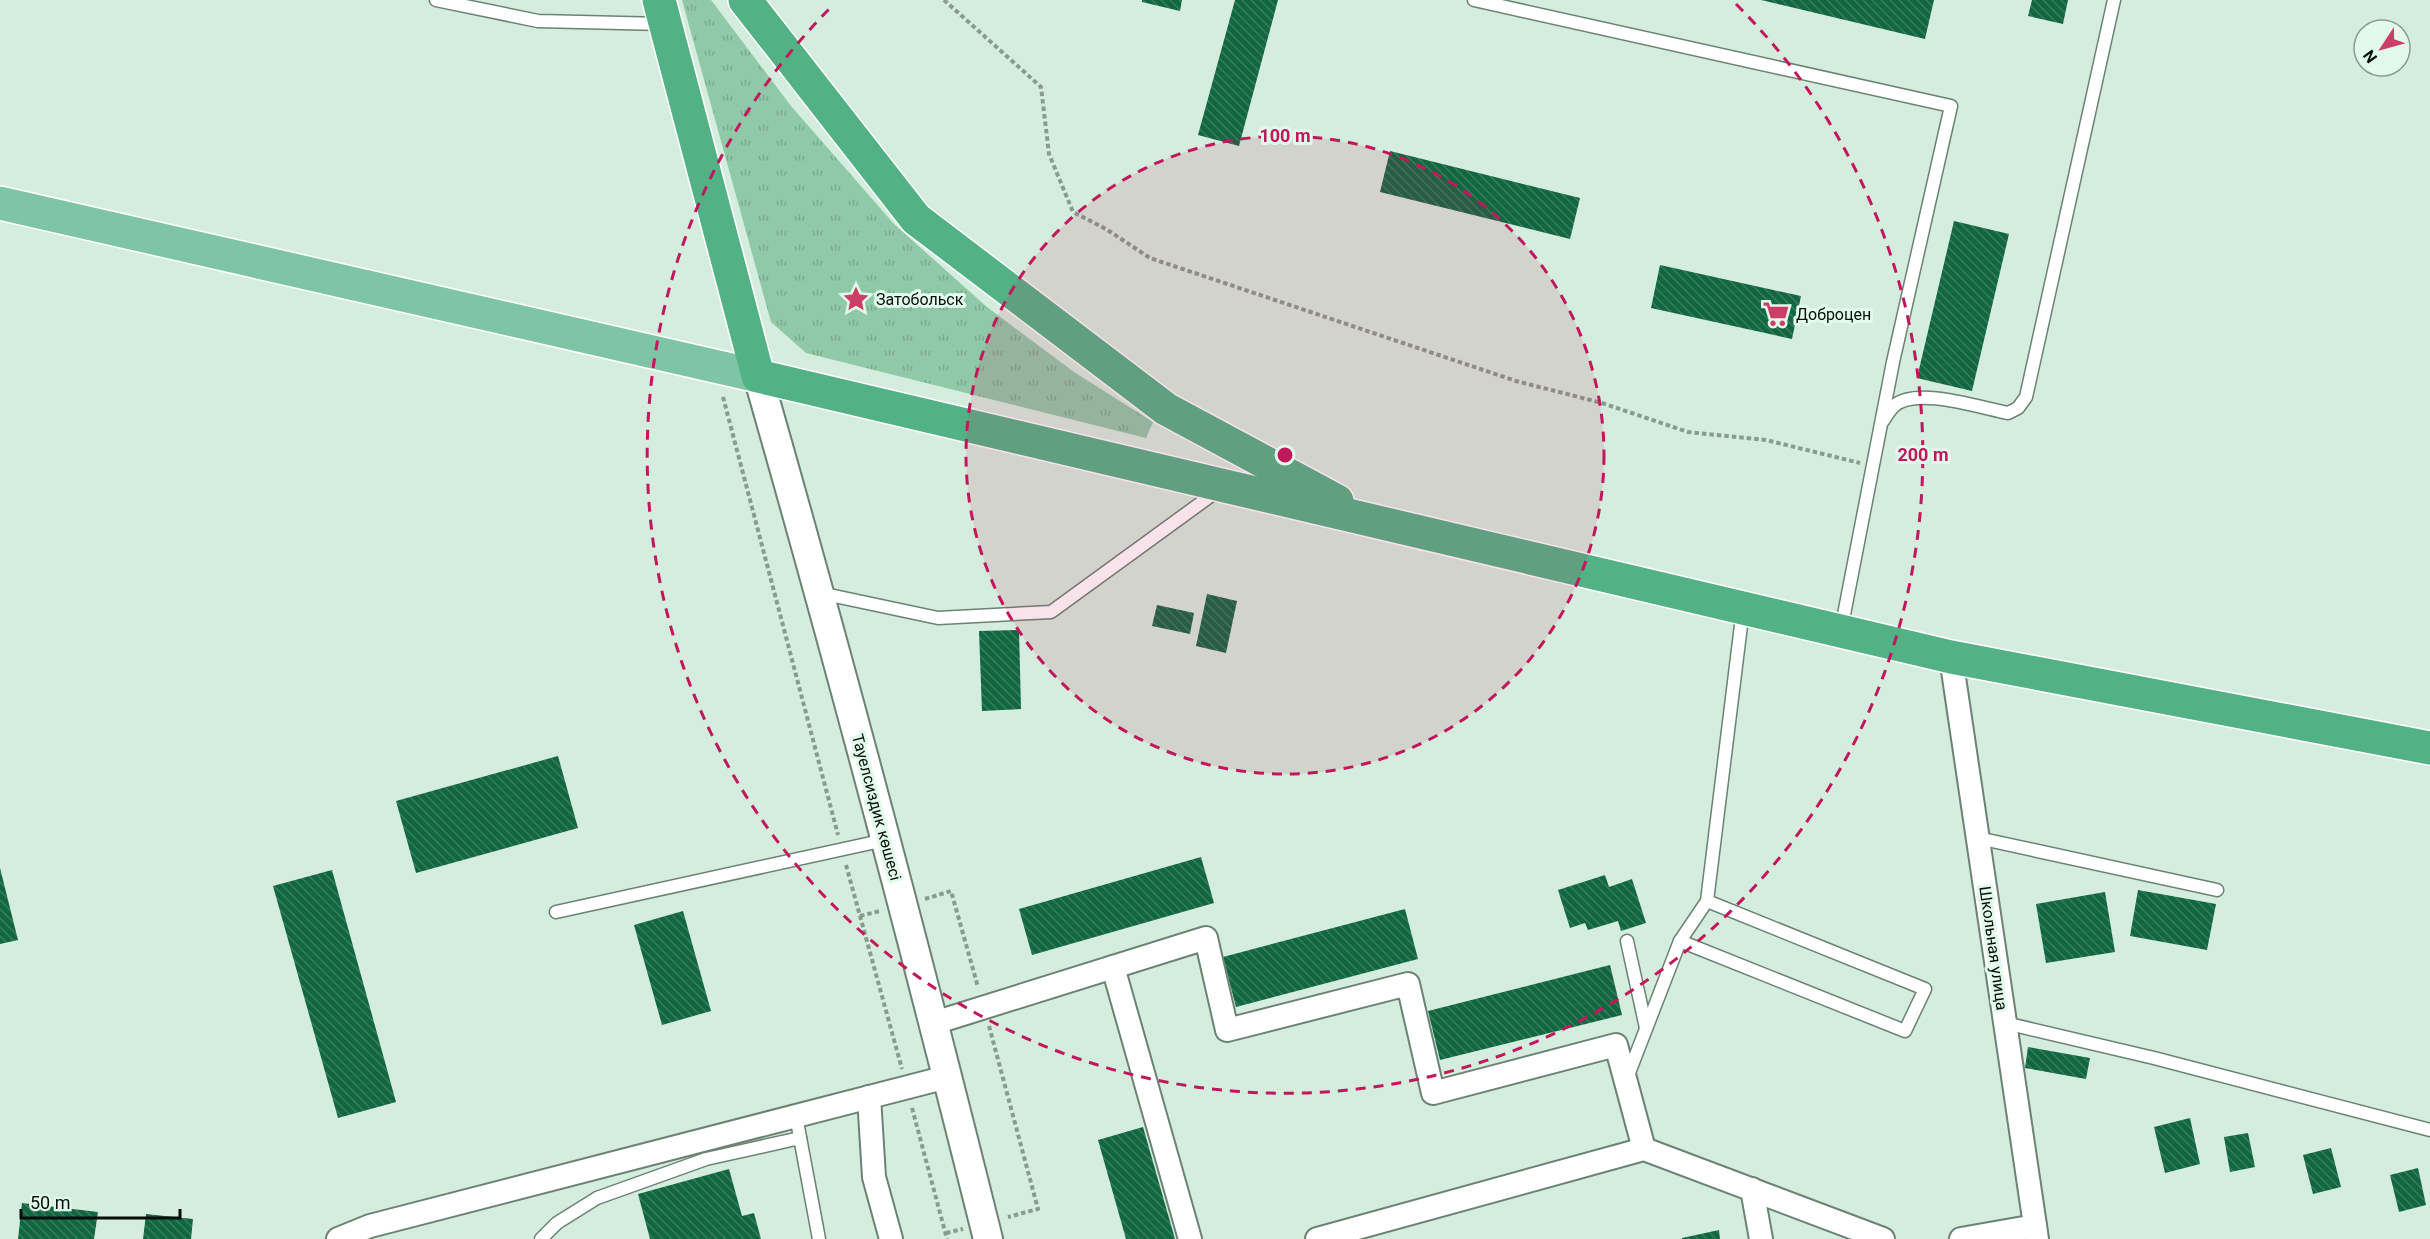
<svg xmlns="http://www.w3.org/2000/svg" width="2430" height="1239" font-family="Roboto,sans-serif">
	<defs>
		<pattern id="grass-tufts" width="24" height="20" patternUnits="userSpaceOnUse" patternTransform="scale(1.5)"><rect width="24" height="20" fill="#90c9a7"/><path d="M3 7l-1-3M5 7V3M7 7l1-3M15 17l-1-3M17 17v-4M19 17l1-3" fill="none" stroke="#7bab8e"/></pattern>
		<pattern id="building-back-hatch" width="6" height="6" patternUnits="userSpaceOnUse" patternTransform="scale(1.5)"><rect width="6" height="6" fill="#116740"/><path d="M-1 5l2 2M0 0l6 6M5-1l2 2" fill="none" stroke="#3a7b5e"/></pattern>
	</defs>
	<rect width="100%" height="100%" fill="#d5edde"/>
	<polygon fill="url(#grass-tufts)" points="682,0 711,0 791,106 894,224 987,307 1074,372 1153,422 1146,438 806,353 771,322"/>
	<g fill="url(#building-back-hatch)">
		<polygon points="1142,0 1182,0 1180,11 1142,2"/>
		<polygon points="1235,0 1278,0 1239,146 1198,135"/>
		<polygon points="1761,0 1934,0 1925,39"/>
		<polygon points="2032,0 2068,0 2063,24 2028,16"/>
		<polygon points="1390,151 1580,198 1570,239 1380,192"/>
		<polygon points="1954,221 2009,234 1972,391 1917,378"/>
		<polygon points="1660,265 1801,296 1792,339 1651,308"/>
		<polygon points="1207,594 1237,601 1226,653 1196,646"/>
		<polygon points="1157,605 1194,613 1190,634 1152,626"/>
		<polygon points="1019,630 1021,709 982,711 979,631"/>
		<polygon points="558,756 578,828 416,873 396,801"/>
		<polygon points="1201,857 1214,903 1032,955 1019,909"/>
		<polygon points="0,868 18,940 0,944"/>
		<polygon points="332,870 396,1102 338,1118 273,886"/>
		<polygon points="1605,875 1609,887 1632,879 1646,923 1621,931 1618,921 1588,930 1585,923 1570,928 1558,890"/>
		<polygon points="2138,890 2216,904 2207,950 2130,936"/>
		<polygon points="2105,892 2115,952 2046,963 2036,904"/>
		<polygon points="1405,909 1418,959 1236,1007 1223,957"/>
		<polygon points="683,911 711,1011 662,1025 634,925"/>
		<polygon points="1610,965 1622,1015 1440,1060 1428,1011"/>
		<polygon points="2028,1047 2090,1058 2086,1079 2025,1068"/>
		<polygon points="2190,1118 2200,1164 2165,1173 2154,1127"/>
		<polygon points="1143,1127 1175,1239 1126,1239 1098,1140"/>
		<polygon points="2248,1133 2255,1167 2230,1172 2224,1137"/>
		<polygon points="2331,1148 2341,1187 2313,1194 2303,1155"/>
		<polygon points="2418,1168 2426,1205 2399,1212 2390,1175"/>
		<polygon points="729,1169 742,1216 754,1213 761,1239 650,1239 638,1194"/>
		<polygon points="22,1203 98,1212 94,1239 18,1239"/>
		<polygon points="146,1214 193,1219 191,1239 143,1239"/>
		<polygon points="1719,1230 1720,1239 1682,1239 1682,1238"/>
	</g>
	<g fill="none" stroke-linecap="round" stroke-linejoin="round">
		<g stroke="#6c8275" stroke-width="15">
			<g id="service">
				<polyline points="436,0 538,21 663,24"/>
				<polyline points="1474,0 1951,106 1893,362 1841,630"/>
				<path d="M1883 421C1886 416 1890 410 1894 406 1916 386 1981 408 2008 413L2018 408 2026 397 2114 0"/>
				<polyline points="820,593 938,618 1051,612 1220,489"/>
				<polyline points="1978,838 2217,890"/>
				<polyline points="556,912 885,840"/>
				<polyline points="1627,941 1646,1028"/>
				<polyline points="1680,941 1905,1031 1925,989 1707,901"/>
				<polyline points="2005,1023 2154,1058 2430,1130"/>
				<polyline points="1627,1078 1680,941 1707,901 1743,609"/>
				<polyline points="796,1116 819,1239"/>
				<polyline points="541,1239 557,1223 597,1198 706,1159 800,1138"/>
			</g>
		</g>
		<g stroke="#6c8275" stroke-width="26">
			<g id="minor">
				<polyline points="1951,657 2037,1239"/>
				<polyline points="1113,967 1190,1239"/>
				<polyline points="934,1023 1206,938 1227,1030 1408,984 1433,1093 1616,1045 1644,1149"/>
				<polyline points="869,1097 874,1177 891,1239"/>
				<polyline points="1752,1189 1761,1239"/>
				<polyline points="338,1239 370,1226 947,1077"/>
				<polyline points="1317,1239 1644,1149 1883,1239"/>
				<polyline points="1961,1239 2035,1226"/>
			</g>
		</g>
		<g stroke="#6c8275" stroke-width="32">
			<path id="tertiary" d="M758 376C840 662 916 950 988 1239"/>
		</g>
		<g stroke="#fff" stroke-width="36">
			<polyline id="primary" points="0,203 758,376"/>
		</g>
		<g stroke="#fff" stroke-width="36">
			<g id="trunk">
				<polyline points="659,0 758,376 1951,657 2430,748"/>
				<polyline points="745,0 916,219 1166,409 1337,501"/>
			</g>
		</g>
		<g stroke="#899b8f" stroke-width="4" stroke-dasharray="4.5 3" stroke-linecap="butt">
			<polyline points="944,0 1041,87 1049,154 1073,212 1106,229 1150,258 1516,381 1602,403 1688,432 1766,440 1860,463"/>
			<polyline points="723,397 838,835"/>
			<polyline points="846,865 902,1069"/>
			<polyline points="925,899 951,891 978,987"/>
			<polyline points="860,916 880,911"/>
			<polyline points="989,1026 1038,1209 1008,1217"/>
			<polyline points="912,1108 947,1239"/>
			<polyline points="946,1233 963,1229"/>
		</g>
		<use href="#service" stroke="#fff" stroke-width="12"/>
		<use href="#minor" stroke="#fff" stroke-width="22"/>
		<use href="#tertiary" stroke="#fff" stroke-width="28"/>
		<use href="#primary" stroke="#7dc5a4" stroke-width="33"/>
		<use href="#trunk" stroke="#52b286" stroke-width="33"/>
	</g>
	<circle cx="1285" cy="455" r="319" fill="#c2185b" fill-opacity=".12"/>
	<g fill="none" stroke="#c2185b" stroke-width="3" stroke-dasharray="10 8">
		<circle cx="1285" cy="455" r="319"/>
		<path d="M1736 4A638 638 0 1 1 834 4"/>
	</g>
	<defs>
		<g id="sight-bare" transform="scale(2.07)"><path d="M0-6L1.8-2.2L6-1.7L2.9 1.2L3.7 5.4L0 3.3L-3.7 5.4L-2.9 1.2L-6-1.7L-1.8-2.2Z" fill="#cd3e66" stroke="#e2faeb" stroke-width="2.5" paint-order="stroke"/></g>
		<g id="supermarket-bare" transform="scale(2.07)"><path d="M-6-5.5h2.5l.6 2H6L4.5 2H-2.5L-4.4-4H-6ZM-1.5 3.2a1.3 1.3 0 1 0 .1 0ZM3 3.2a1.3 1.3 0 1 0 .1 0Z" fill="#cd3e66" stroke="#e2faeb" stroke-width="2.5" paint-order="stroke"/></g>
	</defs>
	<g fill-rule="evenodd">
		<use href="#sight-bare" x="856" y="299"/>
		<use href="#supermarket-bare" x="1776" y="314"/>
	</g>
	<g text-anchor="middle" stroke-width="6" stroke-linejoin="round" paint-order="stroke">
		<g font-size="16" fill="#070f0a" stroke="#e2faeb" text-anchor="start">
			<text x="876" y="305">Затобольск</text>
			<text x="1796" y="320">Доброцен</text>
		</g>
		<g font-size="16" fill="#070f0a" stroke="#e2faeb">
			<text transform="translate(877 807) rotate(75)" y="6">Тауелсиздик көшесі</text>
			<text transform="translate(1994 948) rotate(82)" y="6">Школьная улица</text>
		</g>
	</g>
	<circle cx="1285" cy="455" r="9" fill="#c2185b" stroke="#e2faeb" stroke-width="3"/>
	<g font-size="18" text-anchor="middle" font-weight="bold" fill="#c2185b" stroke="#e2faeb" stroke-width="6" stroke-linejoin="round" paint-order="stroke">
		<text x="1285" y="142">100 m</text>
		<text x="1923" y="461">200 m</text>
	</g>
	<g transform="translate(2382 48) rotate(234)"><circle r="28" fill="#e2faeb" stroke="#8a9c91" stroke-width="1.5"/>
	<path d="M0-4.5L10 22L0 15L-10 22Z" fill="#cd3e66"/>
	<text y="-9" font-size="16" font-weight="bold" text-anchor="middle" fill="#070f0a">N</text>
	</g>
	<path d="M21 1209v9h159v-9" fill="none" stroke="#070f0a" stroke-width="3"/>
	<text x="30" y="1209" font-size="18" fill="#070f0a" stroke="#e2faeb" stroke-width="4.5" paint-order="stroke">50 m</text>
</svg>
